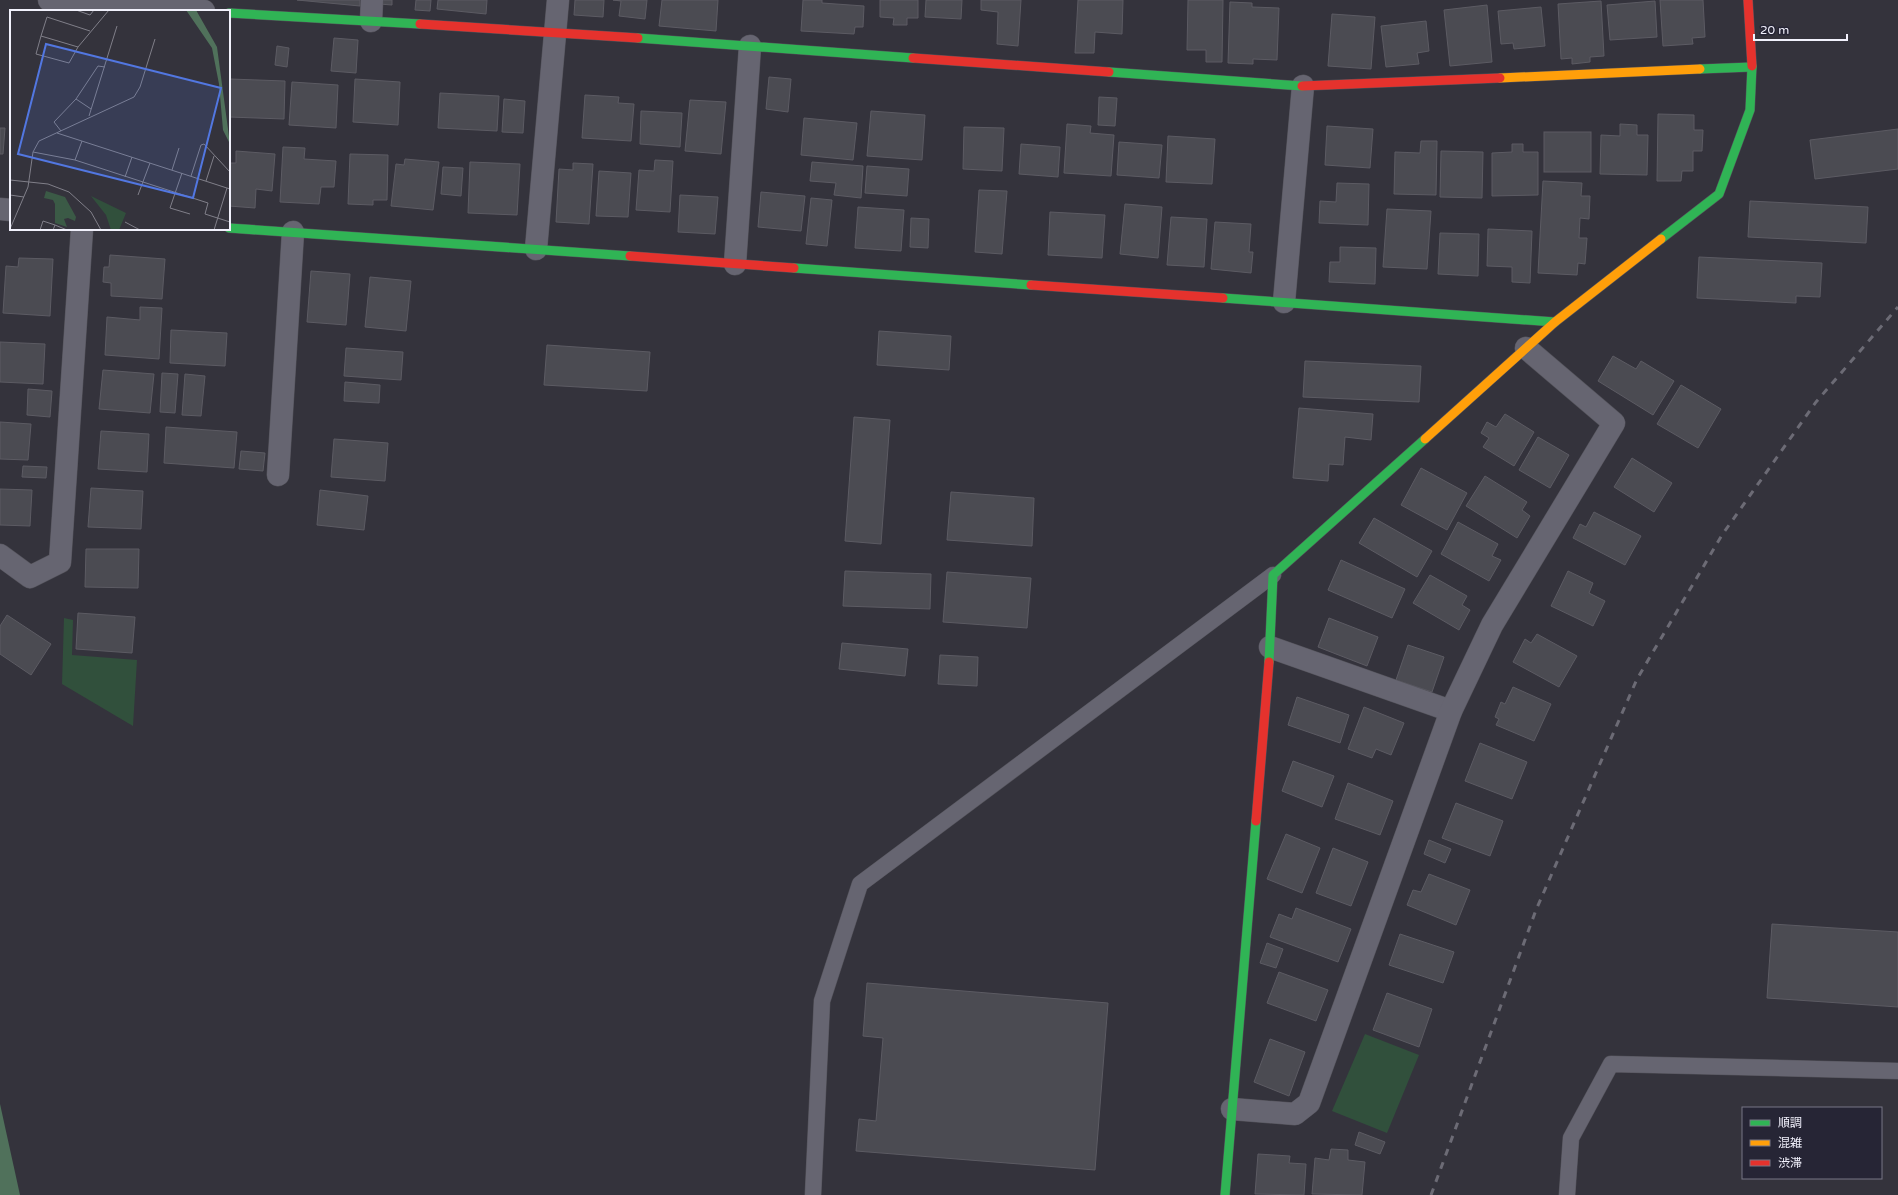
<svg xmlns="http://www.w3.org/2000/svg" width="1898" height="1195" font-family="'Varela Round','Noto Sans JP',sans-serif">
	<rect width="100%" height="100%" fill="#34333c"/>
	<g fill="#31503c">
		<polygon points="64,618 73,620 72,655 137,660 133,726 62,684"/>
		<polygon points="1365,1034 1419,1055 1387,1133 1332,1111"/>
	</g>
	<polygon fill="#50715b" points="0,1104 20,1195 0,1195"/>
	<g fill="#4b4b52" stroke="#5c5b63">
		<polygon points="297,0 360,0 360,6"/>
		<polygon points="380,0 392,0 392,5 379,4"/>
		<polygon points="416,0 431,0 430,11 415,10"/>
		<polygon points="438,0 487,0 486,14 437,9"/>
		<polygon points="575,0 604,0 603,17 574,15"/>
		<polygon points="613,0 647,0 645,19 619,16 621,1"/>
		<polygon points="662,0 718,0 716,31 659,26"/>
		<polygon points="803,0 822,0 822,3 864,6 863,27 855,27 854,34 801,31"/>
		<polygon points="880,0 918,0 918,18 907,18 907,25 893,25 894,18 880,17"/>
		<polygon points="926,0 962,0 961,19 925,17"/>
		<polygon points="981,0 1021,0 1018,46 997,44 998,12 981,10"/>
		<polygon points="1078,0 1123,0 1122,34 1095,32 1094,53 1075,53"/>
		<polygon points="1188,0 1223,0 1222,62 1206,62 1206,50 1187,50"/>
		<polygon points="1660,0 1703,0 1705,37 1692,38 1693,44 1663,46"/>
		<polygon points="1601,1 1604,56 1590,57 1590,62 1572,64 1572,58 1561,59 1558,4"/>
		<polygon points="1655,1 1657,37 1610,40 1607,5"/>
		<polygon points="1230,2 1252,3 1252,7 1279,8 1277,60 1253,59 1253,64 1228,63"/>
		<polygon points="1487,5 1492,62 1450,66 1444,10"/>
		<polygon points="1541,7 1545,46 1514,49 1513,43 1501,44 1498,11"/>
		<polygon points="1332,14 1375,17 1371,69 1328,66"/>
		<polygon points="1426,21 1429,51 1417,53 1419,64 1386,67 1381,26"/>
		<polygon points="334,38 358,40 356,73 331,71"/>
		<polygon points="277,46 289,48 287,67 275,65"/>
		<polygon points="769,77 791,79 788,112 766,109"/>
		<polygon points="230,79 285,81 284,119 229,117"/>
		<polygon points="355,79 400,82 398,125 353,122"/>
		<polygon points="292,82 338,85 336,128 289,125"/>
		<polygon points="440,93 499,96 497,131 438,128"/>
		<polygon points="585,95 619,97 618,103 634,104 631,141 582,138"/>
		<polygon points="1099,97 1117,98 1115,126 1098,125"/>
		<polygon points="504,99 525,101 523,133 502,132"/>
		<polygon points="690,100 726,102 721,154 685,151"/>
		<polygon points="641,111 682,113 680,147 640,144"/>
		<polygon points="871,111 925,115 922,160 867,156"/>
		<polygon points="1658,114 1694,115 1694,130 1703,130 1702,151 1693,151 1693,171 1682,171 1681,181 1657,181"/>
		<polygon points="804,118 857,123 853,160 801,155"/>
		<polygon points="1067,124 1091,126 1090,133 1114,135 1111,176 1064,173"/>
		<polygon points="1620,124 1637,125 1637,135 1648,135 1647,175 1600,174 1601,135 1620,136"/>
		<polygon points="1327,126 1373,129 1370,168 1325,165"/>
		<polygon points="964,127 1004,128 1002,171 963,169"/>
		<polygon points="0,128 5,128 3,154 0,154"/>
		<polygon points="1898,129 1898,169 1815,179 1810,140"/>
		<rect x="1544" y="132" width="47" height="40"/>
		<polygon points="1168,136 1215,139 1212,184 1166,182"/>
		<polygon points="1421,141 1437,141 1436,195 1394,194 1395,152 1420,153"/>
		<polygon points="1119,142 1162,145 1159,178 1117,175"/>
		<polygon points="1021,144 1060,147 1058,177 1019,174"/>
		<polygon points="1512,144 1523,144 1523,152 1538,152 1538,195 1492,196 1492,153 1512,152"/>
		<polygon points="283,147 305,148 304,159 336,161 334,187 321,187 319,204 280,202"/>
		<polygon points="236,151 275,154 272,191 256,189 255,208 229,206 229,163 236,163"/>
		<polygon points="1441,151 1483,152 1482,198 1440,197"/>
		<polygon points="350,154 388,155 387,200 373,200 373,205 348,204"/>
		<polygon points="405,159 439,162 433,210 391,206 396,164 404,165"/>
		<polygon points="655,160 673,161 670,212 636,210 639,170 654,171"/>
		<polygon points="470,162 520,164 517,215 468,213"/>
		<polygon points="812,162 863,166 861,198 834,195 836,183 810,181"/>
		<polygon points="573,163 593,164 589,224 556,222 559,169 573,170"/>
		<polygon points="867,166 909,169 907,196 865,193"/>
		<polygon points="443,167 463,168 461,196 441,194"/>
		<polygon points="599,171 631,173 628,217 596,216"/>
		<polygon points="1543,181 1582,183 1581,196 1590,196 1589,219 1580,218 1579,238 1587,238 1585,264 1578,263 1577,275 1538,273"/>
		<polygon points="1337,183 1369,184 1368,225 1319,223 1320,201 1336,202"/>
		<polygon points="979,190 1007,191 1002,254 975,252"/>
		<polygon points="761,192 805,196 801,231 758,227"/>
		<polygon points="680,195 718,197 715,234 678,232"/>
		<polygon points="811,198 832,200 827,246 806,244"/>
		<polygon points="1750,201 1868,207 1866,243 1748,237"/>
		<polygon points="1125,204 1162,207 1158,258 1120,254"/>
		<polygon points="858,207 904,210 901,251 855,248"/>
		<polygon points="1387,209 1431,211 1427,269 1383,267"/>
		<polygon points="1050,212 1105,215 1102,258 1048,255"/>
		<polygon points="1171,217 1207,219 1204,267 1167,265"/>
		<polygon points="911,218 929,219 928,248 910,247"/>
		<polygon points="1215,222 1251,224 1249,252 1253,252 1251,273 1211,269"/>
		<polygon points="1488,229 1532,231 1530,283 1512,282 1512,267 1487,266"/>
		<polygon points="1440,233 1479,234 1478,276 1438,274"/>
		<polygon points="1340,247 1376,248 1375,284 1329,282 1330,262 1340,262"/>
		<polygon points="110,255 165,259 162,299 111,296 111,283 103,282 104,267 109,267"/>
		<polygon points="1699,257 1822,263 1820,297 1796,296 1796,303 1697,298"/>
		<polygon points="19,258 53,259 50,316 3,313 6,266 18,267"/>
		<polygon points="311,271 350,274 346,325 307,322"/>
		<polygon points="370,277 411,281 406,331 365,327"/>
		<polygon points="140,307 162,308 159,359 105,355 107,317 140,320"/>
		<polygon points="171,330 227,333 225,366 170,363"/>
		<polygon points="879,331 951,336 949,370 877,365"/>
		<polygon points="0,342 45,344 43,384 0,382"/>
		<polygon points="547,345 650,352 647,391 544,385"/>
		<polygon points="346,348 403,352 401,380 344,376"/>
		<polygon points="1613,356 1636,369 1641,361 1674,381 1653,415 1598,381"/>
		<polygon points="1305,361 1421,366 1419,402 1303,397"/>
		<polygon points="103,370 154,374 150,413 99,409"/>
		<polygon points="162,373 178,374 175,413 160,412"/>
		<polygon points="185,374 205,376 201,416 182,415"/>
		<polygon points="345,382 380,385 379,403 344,401"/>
		<polygon points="1681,385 1721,409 1698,448 1657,424"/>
		<polygon points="28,389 52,391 50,417 27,415"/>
		<polygon points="1299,408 1373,414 1371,440 1345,437 1343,465 1329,464 1328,481 1293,478"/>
		<polygon points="1505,414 1534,432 1514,466 1483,447 1489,438 1481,433 1487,422 1496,427"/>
		<polygon points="854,417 890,420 881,544 845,541"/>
		<polygon points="0,422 31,424 28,460 0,459"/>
		<polygon points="166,427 237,432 234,468 164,463"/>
		<polygon points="101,431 149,434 147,472 98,469"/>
		<polygon points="1538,437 1569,455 1550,488 1519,470"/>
		<polygon points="334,439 388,443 385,481 331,477"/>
		<polygon points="241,451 265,453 263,471 239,469"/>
		<polygon points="1632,458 1672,483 1654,512 1614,487"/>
		<polygon points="23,466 47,467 46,478 22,477"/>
		<polygon points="1421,468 1467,493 1447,530 1401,505"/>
		<polygon points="1485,476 1527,502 1522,510 1530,516 1517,538 1466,506"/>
		<polygon points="91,488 143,491 141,529 88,527"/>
		<polygon points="0,489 32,490 30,526 0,525"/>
		<polygon points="320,490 368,496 364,530 317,525"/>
		<polygon points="951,492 1034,498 1032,546 947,540"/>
		<polygon points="1594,512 1641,536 1625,565 1573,538 1580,524 1586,527"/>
		<polygon points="1374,518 1432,551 1417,577 1359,543"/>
		<polygon points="1458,522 1498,544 1492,556 1501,560 1489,581 1441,554"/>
		<polygon points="86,549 139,549 138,588 85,587"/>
		<polygon points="1341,560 1405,589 1392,618 1328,590"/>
		<polygon points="845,571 931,574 930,609 843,606"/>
		<polygon points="1568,571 1593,583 1589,593 1605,601 1593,626 1551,606"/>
		<polygon points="947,572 1031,578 1027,628 943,622"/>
		<polygon points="1430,575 1467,596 1462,605 1470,610 1459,630 1413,603"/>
		<polygon points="78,613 135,617 132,653 76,649"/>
		<polygon points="7,615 51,644 31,675 0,654 0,626"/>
		<polygon points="1329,618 1378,637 1367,666 1318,647"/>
		<polygon points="1537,634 1577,656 1559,687 1513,662 1525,639 1531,643"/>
		<polygon points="842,643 908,649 905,676 839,669"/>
		<polygon points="1408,645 1444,657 1432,692 1396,680"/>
		<polygon points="940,655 978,657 977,686 938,684"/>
		<polygon points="1513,687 1551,704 1534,741 1496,725 1499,719 1495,717 1501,702 1505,704"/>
		<polygon points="1297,697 1349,715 1340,743 1288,725"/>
		<polygon points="1364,707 1404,723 1391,755 1376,749 1372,758 1348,749"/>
		<polygon points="1480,743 1527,762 1512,799 1465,781"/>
		<polygon points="1293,761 1334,776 1322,807 1282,791"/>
		<polygon points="1348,783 1393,801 1380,835 1335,819"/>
		<polygon points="1456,803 1503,821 1490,856 1442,838"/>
		<polygon points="1286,834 1320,848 1302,893 1267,879"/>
		<polygon points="1429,840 1451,849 1445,863 1424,854"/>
		<polygon points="1333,848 1368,862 1351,906 1316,893"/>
		<polygon points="1429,874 1470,890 1456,925 1407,905 1413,890 1421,892"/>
		<polygon points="1296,908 1351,929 1338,962 1270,937 1279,914 1292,919"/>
		<polygon points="1772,924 1898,932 1898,1007 1767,998"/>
		<polygon points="1400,934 1454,952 1443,983 1389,965"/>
		<polygon points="1267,943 1283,949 1276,968 1260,963"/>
		<polygon points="1279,972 1328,990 1316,1021 1267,1003"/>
		<polygon points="867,983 1108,1003 1095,1170 856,1151 859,1119 876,1121 883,1038 863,1036"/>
		<polygon points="1387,993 1432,1009 1419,1047 1373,1030"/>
		<polygon points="1270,1039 1305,1052 1289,1096 1254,1082"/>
		<polygon points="1359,1132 1385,1142 1380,1154 1355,1145"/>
		<polygon points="1331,1149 1348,1150 1348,1160 1365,1162 1362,1195 1312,1194 1315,1158 1329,1160"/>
		<polygon points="1258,1154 1290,1156 1289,1163 1306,1164 1304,1195 1255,1194"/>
	</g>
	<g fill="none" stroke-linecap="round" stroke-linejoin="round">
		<g stroke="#53525a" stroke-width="17">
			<g id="lane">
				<polyline points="813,1195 822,1001 860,884 1273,575"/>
				<polyline points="1567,1195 1571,1138 1611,1064 1898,1071"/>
			</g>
		</g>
		<g stroke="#53525a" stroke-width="23">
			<g id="street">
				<polyline points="49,0 204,11"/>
				<polyline points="371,21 372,0"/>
				<polyline points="0,209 11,210"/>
				<polyline points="536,249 558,0"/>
				<polyline points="735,264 750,46"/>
				<polyline points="1284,302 1303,86"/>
				<polyline points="278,475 293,232"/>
				<polyline points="0,555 30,577 60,562 82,229"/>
				<polyline points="1270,647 1451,711"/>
				<polyline points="1232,1109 1295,1114 1309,1103 1451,711 1492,625 1614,423 1526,348"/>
			</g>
		</g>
		<g stroke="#53525a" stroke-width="10">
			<g id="fast">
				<polyline points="229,13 420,24"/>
				<polyline points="638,38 913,58"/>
				<polyline points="1700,69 1752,67"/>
				<polyline points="1109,72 1302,86"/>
				<polyline points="229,228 630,256"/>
				<polyline points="1661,239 1719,194 1750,110 1752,66"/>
				<polyline points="794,268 1031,285"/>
				<polyline points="1223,298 1555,322"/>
				<polyline points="1269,662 1273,575 1425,439"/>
				<polyline points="1225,1195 1256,821"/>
			</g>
		</g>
		<g stroke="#53525a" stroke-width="10">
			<g id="slow">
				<polyline points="1500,78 1700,69"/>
				<polyline points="1425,439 1555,322 1661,239"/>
			</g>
		</g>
		<g stroke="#53525a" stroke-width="10">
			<g id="jam">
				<polyline points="1748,0 1752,66"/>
				<polyline points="420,24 638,38"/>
				<polyline points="913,58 1109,72"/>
				<polyline points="1302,86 1500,78"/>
				<polyline points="630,256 794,268"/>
				<polyline points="1031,285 1223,298"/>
				<polyline points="1256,821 1269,662"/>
			</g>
		</g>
		<use href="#lane" stroke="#666571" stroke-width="16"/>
		<use href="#street" stroke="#666571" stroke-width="22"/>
		<use href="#fast" stroke="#30b455" stroke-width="9"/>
		<use href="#slow" stroke="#ff9f0a" stroke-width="9"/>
		<use href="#jam" stroke="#e5322d" stroke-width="9"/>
		<polyline stroke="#6c6b75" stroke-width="3" stroke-dasharray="7 7" stroke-linecap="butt" points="1431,1195 1536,910 1637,679 1722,535 1816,402 1898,307"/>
	</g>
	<g transform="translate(10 10)">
		<rect width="220" height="220" fill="#34333c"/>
		<path d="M81 186 116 203 109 220H101L96 205Z" fill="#31503c"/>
		<path d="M36 181 55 187 66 207 65 211 58 208 54 209 57 217 45 213V194L43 190 34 188Z" fill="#3b5a46"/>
		<path d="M176 0H186L207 37 220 134 213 120 209 74 202 38Z" fill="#50715b"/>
		<path fill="none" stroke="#807f89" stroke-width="1" d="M66 0 80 5 84 0M31 26 37 7 80 21M68 37 31 26 26 44 59 53 68 37 99 0M66 89 81 99M79 106 107 16M51 121 44 112 66 89 88 56 95 57M47 123 220 179M23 142 65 150 198 193 195 204 220 212M65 150 72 131M162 160 169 138M172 163 160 198 180 204M181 166 191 135 194 134 220 162M115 167 122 147M0 170 38 174 59 182 81 202 91 220M196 171 204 146M0 185 14 187M128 185 140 153M115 212 130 220M45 215 57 220M0 219 18 177 23 142 29 131 124 87 130 77 145 29M30 220 33 211 45 215 43 220M204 220 217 178"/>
		<path fill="#5277e1" fill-opacity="0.15" stroke="#5277e1" stroke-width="2" d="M36 34 211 78 183 188 8 144Z"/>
		<rect width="220" height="220" fill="none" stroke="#f1f1fc" stroke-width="2"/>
	</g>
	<rect x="1742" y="1107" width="140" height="72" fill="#262535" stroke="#777785"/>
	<rect x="1750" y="1120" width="20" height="6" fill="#30b455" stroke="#777785"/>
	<text x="1778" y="1127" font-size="12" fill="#f1f1fc">順調</text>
	<rect x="1750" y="1140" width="20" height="6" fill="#ff9f0a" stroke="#777785"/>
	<text x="1778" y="1147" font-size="12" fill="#f1f1fc">混雑</text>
	<rect x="1750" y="1160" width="20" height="6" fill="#e5322d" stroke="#777785"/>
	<text x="1778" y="1167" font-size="12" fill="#f1f1fc">渋滞</text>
	<path d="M1754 34v6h93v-6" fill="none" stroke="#f1f1fc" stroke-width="2"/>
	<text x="1760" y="34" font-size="12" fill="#f1f1fc" stroke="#262535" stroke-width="3" paint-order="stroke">20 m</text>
</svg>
